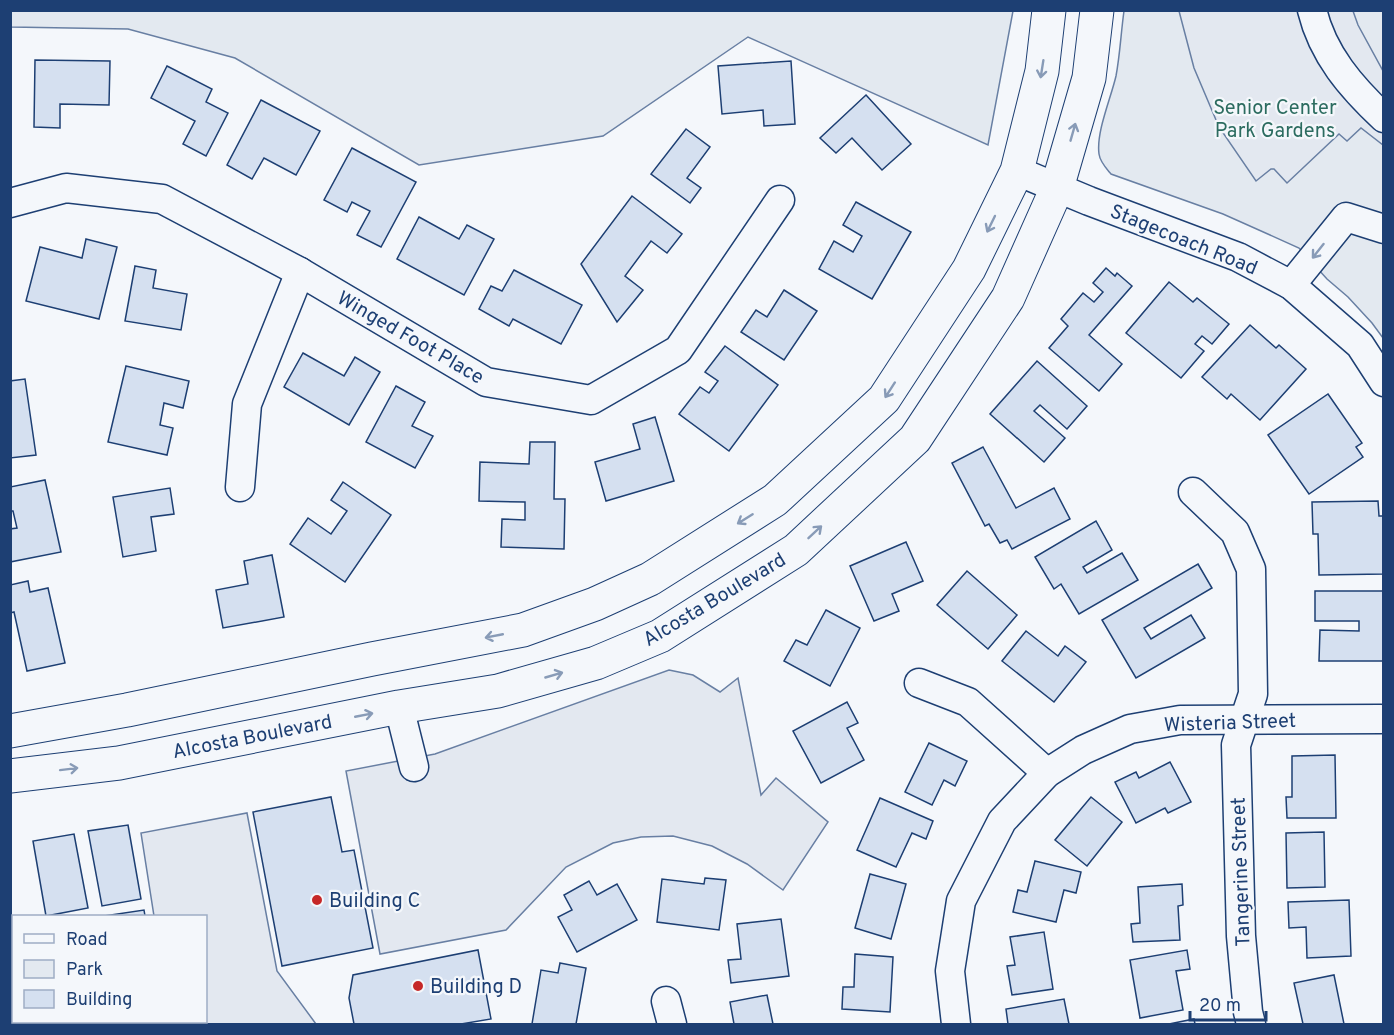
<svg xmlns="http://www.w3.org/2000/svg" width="1394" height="1035" font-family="Overpass,sans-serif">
	<rect width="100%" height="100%" fill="#f4f7fb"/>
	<g fill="#e3e9f0" stroke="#687fa3" stroke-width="1.5">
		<polygon points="11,10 1013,10 1013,11 988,145 748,37 603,136 419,165 235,58 128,29 11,27"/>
		<path d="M1124 11H1383V338L1372 323 1348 297 1327 279 1299 248 1223 214 1111 174C1106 168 1100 162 1099 154 1096 132 1111 98 1116 76 1120 55 1121 32 1124 11Z"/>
	</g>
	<g fill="#e3e8f0" stroke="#687fa3" stroke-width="1.5">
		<polygon points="1179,11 1353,11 1358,25 1383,71 1383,145 1361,128 1347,141 1339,134 1287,183 1274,169 1271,169 1256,181 1219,127 1194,68"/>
		<polygon points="669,670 693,675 720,692 738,678 761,795 776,778 828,822 783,890 747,864 712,846 673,836 641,837 613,843 566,867 506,930 380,954 346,771 435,754"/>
		<polygon points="247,813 277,971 316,1024 79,1024 79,1022 206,1022 206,916 154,916 141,833"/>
	</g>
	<g fill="#d5e0f0" stroke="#1d3f73" stroke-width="1.5">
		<polygon points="35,60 110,61 109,105 60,104 60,128 34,127"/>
		<polygon points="791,61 795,124 764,126 763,110 722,114 718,66"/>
		<polygon points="167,66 212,89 206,102 228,113 206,156 183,144 195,121 151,98"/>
		<polygon points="866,95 911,144 882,170 852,138 836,153 820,138"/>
		<polygon points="261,100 320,131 296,175 264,158 252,179 227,165"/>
		<polygon points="686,129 710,147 687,178 701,188 690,203 651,174"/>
		<polygon points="352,148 416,182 381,247 357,235 370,211 352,202 347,212 324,200"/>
		<polygon points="632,196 682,234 667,253 651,241 625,276 643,290 617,322 581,264"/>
		<polygon points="856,202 911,232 872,299 819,269 834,241 853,252 862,236 843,225"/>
		<polygon points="419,217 459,239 467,225 494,239 464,295 397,259"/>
		<polygon points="86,239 117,247 99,319 26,301 40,247 82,258"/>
		<polygon points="135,266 156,270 153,288 187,294 181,330 125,321"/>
		<polygon points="1106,268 1115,276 1117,273 1132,286 1089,335 1122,364 1099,391 1049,348 1068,326 1061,319 1083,293 1094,302 1103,292 1093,283"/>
		<polygon points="514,270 582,305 561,344 513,319 509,326 479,309 491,286 502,291"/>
		<polygon points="1169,282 1193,302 1197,298 1229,324 1212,344 1202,336 1195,344 1204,351 1181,378 1126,333"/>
		<polygon points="784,290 817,311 784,360 741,332 756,310 767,317"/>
		<polygon points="1250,325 1276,348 1279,345 1306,369 1260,420 1231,394 1227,399 1202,377"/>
		<polygon points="725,346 778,385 729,451 679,414 700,387 709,393 718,381 705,372"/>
		<polygon points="303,353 344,376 355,357 380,372 349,425 284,387"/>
		<polygon points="1037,361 1087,406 1067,429 1040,405 1034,411 1065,438 1044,462 990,414"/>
		<polygon points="126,366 189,381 183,408 164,403 160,425 173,428 167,455 108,442"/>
		<polygon points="25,379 36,455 10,458 10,381"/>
		<polygon points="396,386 425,402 412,426 433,436 415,468 366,442"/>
		<polygon points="1328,394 1362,443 1356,447 1363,457 1309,494 1268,435"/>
		<polygon points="655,417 674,481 606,501 595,462 640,449 633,424"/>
		<polygon points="530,442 555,442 554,499 565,499 564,549 501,547 502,519 525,520 525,502 479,501 480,462 529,464"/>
		<polygon points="983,447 1016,508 1054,488 1070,519 1012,549 1007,540 1000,543 989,524 985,526 952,463"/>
		<polygon points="45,480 61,552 10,562 10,529 17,528 13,511 10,511 10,487"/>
		<polygon points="343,482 391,515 345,582 290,544 308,518 331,534 347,511 331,500"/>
		<polygon points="170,488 174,514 151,517 156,551 123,557 113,497"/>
		<polygon points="1378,501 1379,516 1384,516 1384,574 1319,575 1318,534 1313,534 1312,502"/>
		<polygon points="1096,521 1112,550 1083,567 1087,573 1122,553 1138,580 1079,614 1061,584 1054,589 1035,557"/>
		<polygon points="906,542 923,581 892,594 899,611 874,621 850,566"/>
		<polygon points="272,555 284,617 223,628 216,590 248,584 244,561"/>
		<polygon points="1198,564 1212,588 1144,628 1151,639 1191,615 1205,638 1136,678 1102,620"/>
		<polygon points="967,571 1017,615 988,649 937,605"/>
		<polygon points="28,581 30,592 48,588 65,663 27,671 14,612 10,613 10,585"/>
		<polygon points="1315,591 1383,591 1383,661 1319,661 1320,630 1359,631 1359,621 1315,621"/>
		<polygon points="826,610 860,628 830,686 784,661 796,640 807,645"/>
		<polygon points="1026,631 1058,656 1065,646 1086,662 1054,702 1002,661"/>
		<polygon points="847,702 858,723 847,728 864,760 821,783 793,731"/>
		<polygon points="929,743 967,761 955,786 944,780 932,805 905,792"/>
		<polygon points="1335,755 1336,818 1287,818 1286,797 1292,797 1292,756"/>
		<polygon points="1170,762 1191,802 1168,813 1165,808 1136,823 1115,782 1136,772 1139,778"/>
		<polygon points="331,797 342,852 354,850 373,948 282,966 253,812"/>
		<polygon points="1091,797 1122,822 1087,866 1055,840"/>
		<polygon points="880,798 933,821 926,839 912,833 896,867 857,850"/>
		<polygon points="128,825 141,899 102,906 88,831"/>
		<polygon points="1324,832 1325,887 1287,888 1286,833"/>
		<polygon points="74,834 88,908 46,916 33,841"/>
		<polygon points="1035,861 1081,872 1076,893 1064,890 1056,922 1013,912 1018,890 1027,892"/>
		<polygon points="870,874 906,884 891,939 855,928"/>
		<polygon points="705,878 726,880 719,930 657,922 662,879 704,884"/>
		<polygon points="589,881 597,895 617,884 637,920 577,952 558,917 572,910 564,895"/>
		<polygon points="1182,884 1183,905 1178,906 1180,940 1133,942 1131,924 1140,923 1138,887"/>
		<polygon points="1349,900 1351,956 1307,958 1306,927 1289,928 1288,902"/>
		<polygon points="144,910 145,916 104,916"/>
		<polygon points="781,919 789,976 731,983 728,960 741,959 737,924"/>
		<polygon points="1044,932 1053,989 1012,995 1007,966 1015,965 1010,937"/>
		<polygon points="478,950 491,1019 461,1024 354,1024 349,998 353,975"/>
		<polygon points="1187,950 1190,969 1176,971 1183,1010 1140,1018 1130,960"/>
		<polygon points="855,954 893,957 890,1012 842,1009 843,987 854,987"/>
		<polygon points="560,963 586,968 576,1024 532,1024 541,970 558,973"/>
		<polygon points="1334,975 1344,1024 1303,1024 1294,983"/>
		<polygon points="767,995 773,1024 734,1024 730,1002"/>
		<polygon points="1064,999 1069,1024 1008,1024 1006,1009"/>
		<polygon points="1194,1019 1195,1024 1169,1024"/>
	</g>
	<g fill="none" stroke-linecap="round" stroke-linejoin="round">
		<g stroke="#1d3f73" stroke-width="31">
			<g id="minor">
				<path d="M1312 10C1323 55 1351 87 1384 118"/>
				<polyline points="1017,171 1089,201 1238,257 1291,285 1360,345 1384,382"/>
				<polyline points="10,203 66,188 162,199 300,272 486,382 591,400 678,350 780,200"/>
				<polyline points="1291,285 1346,217 1384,229"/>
				<polyline points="240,487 247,404 300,272"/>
				<polyline points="1193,492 1235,532 1251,569 1253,694 1236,745 1241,936 1248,1012 1251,1024"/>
				<polyline points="919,683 968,702 1047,773"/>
				<polyline points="399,707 414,767"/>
				<polyline points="10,983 14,995"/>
				<polyline points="666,1001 672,1024"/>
				<polyline points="20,1022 20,1024"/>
				<polyline points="956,1024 950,971 961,901 1002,821 1047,773 1083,750 1130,729 1180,720 1381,719"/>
			</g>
		</g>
		<g stroke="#1d3f73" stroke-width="35">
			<g id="major">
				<polyline points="10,731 127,710 372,659 523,630 595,604 650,579 775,500 884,399 969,269 1017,171 1042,71 1049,10"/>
				<polyline points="10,776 119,763 399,707 498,691 596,663 660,636 796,550 915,439 1008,298 1057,188 1089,78 1097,10"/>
			</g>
		</g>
		<use href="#minor" stroke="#f4f7fb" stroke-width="28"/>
		<use href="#major" stroke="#f4f7fb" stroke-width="33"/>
	</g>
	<defs><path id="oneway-shaft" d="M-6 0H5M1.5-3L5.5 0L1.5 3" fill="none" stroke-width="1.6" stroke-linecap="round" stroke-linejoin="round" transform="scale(1.5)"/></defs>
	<g stroke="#889bb7">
		<use href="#oneway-shaft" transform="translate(1042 69) rotate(99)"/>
		<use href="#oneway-shaft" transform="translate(1073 132) rotate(-74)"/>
		<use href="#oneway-shaft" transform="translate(991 224) rotate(116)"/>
		<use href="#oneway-shaft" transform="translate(1318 251) rotate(128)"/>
		<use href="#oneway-shaft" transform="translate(890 390) rotate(123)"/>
		<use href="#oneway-shaft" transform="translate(745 519) rotate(148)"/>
		<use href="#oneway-shaft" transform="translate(815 532) rotate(-43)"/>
		<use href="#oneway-shaft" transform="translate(494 636) rotate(169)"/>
		<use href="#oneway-shaft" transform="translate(554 675) rotate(-16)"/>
		<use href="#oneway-shaft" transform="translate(364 715) rotate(-11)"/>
		<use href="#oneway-shaft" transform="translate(69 769) rotate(-7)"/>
	</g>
	<g fill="#c62828" stroke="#f4f7fb" stroke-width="2">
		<circle cx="317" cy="900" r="6"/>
		<circle cx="418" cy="986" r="6"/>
	</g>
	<g text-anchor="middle" stroke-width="4.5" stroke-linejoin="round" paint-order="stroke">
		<g font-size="20" fill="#2c6c60" stroke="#f4f7fb">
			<text x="1275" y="114">Senior Center<tspan x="1275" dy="23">Park Gardens</tspan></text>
		</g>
		<g font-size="20" fill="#1d3f73" stroke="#f4f7fb">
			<text transform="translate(1184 239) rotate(22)" y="7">Stagecoach Road</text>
			<text transform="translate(411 337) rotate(30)" y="7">Winged Foot Place</text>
			<text transform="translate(714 599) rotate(-31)" y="7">Alcosta Boulevard</text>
			<text transform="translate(1230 722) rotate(-2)" y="7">Wisteria Street</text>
			<text transform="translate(252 736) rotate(-11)" y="7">Alcosta Boulevard</text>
			<text transform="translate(1240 872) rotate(-92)" y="7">Tangerine Street</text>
		</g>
		<g font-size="20" fill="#1d3f73" stroke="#f4f7fb" text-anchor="start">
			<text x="329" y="907">Building C</text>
			<text x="430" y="993">Building D</text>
		</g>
	</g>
	<rect width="1394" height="1035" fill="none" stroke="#1d3f73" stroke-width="24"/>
	<rect x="12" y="915" width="195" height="108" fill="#f4f7fb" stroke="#9eadc5" stroke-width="1.5"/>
	<rect x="24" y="934" width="30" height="9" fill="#f4f7fb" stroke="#9eadc5" stroke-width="1.5"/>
	<text x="66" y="945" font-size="18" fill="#1d3f73">Road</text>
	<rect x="24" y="960" width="30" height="18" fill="#e3e9f0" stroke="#9eadc5" stroke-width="1.5"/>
	<text x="66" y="975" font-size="18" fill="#1d3f73">Park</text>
	<rect x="24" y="990" width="30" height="18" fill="#d5e0f0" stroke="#9eadc5" stroke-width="1.5"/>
	<text x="66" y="1005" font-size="18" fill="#1d3f73">Building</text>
	<path d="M1190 1011v9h76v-9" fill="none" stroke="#1d3f73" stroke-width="3"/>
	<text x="1199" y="1011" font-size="18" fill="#1d3f73" stroke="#f4f7fb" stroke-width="4.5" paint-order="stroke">20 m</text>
</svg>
